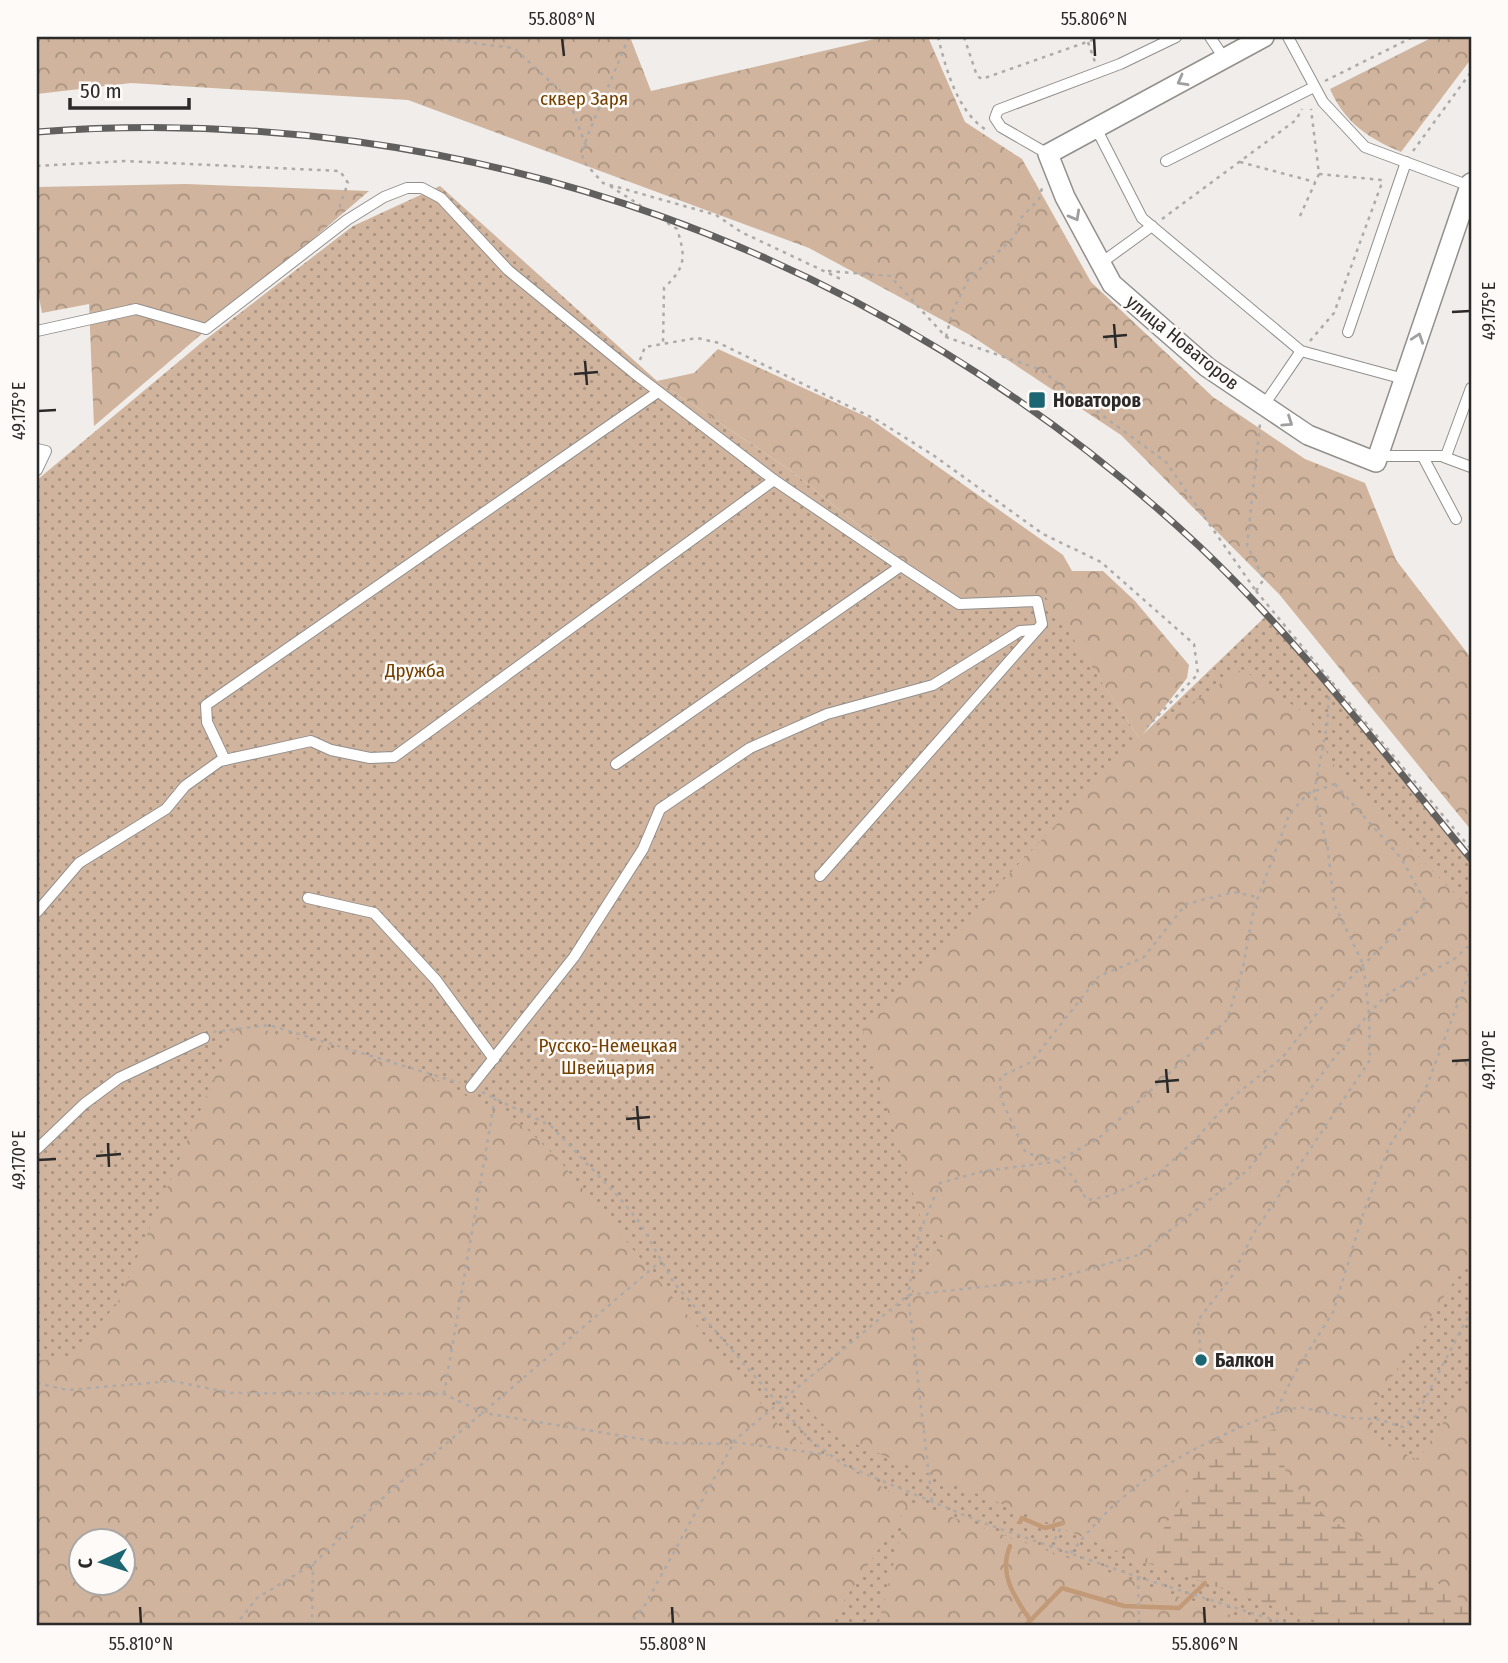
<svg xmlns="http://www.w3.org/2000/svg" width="1508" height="1663" font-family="'Fira Sans Condensed',sans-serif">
	<defs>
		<pattern id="green-dots" width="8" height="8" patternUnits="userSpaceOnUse" patternTransform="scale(1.75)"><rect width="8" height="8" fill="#d0b49d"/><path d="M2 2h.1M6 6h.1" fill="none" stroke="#a99380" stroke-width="1.8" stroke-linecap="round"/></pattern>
		<pattern id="forest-crowns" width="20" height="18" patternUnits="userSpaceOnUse" patternTransform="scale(1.75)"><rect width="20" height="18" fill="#d0b49d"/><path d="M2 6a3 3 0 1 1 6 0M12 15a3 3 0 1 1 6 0" fill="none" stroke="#a99380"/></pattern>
		<pattern id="wetland-marsh" width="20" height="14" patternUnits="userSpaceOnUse" patternTransform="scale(1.75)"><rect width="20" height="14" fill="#d0b49d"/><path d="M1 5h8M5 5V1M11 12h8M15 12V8" fill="none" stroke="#a99380"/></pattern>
	</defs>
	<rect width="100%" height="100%" fill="#f0edea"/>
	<path fill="url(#green-dots)" fill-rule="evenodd" d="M440 186 657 381 790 470 956 604 1043 592 1139 738 1267 615 1471 859V1626H37V480L201 343 353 226ZM80 1540H122V1582H80Z"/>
	<g fill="url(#forest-crowns)" fill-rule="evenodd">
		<polygon points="37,37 630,37 651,91 883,37 928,37 965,122 1022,159 1091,282 1213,397 1305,459 1365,483 1396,560 1471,658 1471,830 1279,594 1121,435 970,335 809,248 408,100 131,83 37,94"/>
		<path d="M1433 37H1471V59L1401 152C1368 138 1345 123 1330 89Z"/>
		<polygon points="186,184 369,191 94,426 89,304 42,313 37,287 37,187"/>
		<polygon points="718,349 869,418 1063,555 1072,571 1103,571 1135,601 1189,665 1187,678 1141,737 1242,669 1308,716 1340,777 1471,910 1471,1255 1373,1406 1372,1438 1418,1460 1471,1381 1471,1626 1331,1626 1205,1583 1144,1562 834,1435 792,1393 910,1297 944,1237 922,1222 862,1028 1139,738 1043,593 956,604 790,470 657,381 694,373"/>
		<path d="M238 1023 425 1074 526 1128 559 1160 786 1434 909 1502 1262 1626H878L908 1505 827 1626H37V1360L68 1359 117 1304ZM122 1540V1582H80V1540Z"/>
	</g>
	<polygon fill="url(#wetland-marsh)" points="1276,1429 1287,1477 1327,1518 1401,1558 1471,1606 1471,1626 1331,1626 1144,1562 1214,1443"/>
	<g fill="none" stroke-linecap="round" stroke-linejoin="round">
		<g stroke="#c29a77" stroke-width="4.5">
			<polyline points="1020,1522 1022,1518 1045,1528 1063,1523"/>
			<path d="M1010 1546C998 1575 1015 1597 1030 1620"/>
			<polyline points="1025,1626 1062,1588 1124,1606 1179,1608 1205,1583"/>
		</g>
		<g stroke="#928f8d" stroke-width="12">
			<g id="service">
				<polyline points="1210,37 1224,58"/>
				<polyline points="1288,37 1323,102 1365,147 1470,186"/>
				<polyline points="1096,128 1142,218 1301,351 1404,379"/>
				<polyline points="1048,154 1001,127 995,118 998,110 1120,64 1176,37"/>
				<polyline points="1166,161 1314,87"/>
				<polyline points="1101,263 1152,226"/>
				<polyline points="37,331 136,309 206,329 347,220 384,197 407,188 422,188 441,198 508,270 634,373 774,480 901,566 959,604 1037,601 1042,624 820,876"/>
				<polyline points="1348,332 1406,162"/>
				<polyline points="1264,405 1301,351"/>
				<polyline points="37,449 46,451 37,470"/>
				<polyline points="1378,456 1446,456 1471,388"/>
				<polyline points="1423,457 1456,519"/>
				<polyline points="1444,457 1471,467"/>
				<polyline points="225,760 207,722 206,705 658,392"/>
				<polyline points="616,764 901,566"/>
				<polyline points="308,898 374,913 436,980 494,1059"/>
				<polyline points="37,912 79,863 166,809 185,786 220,761 311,741 331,750 370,758 394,757 774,480"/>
				<polyline points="471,1087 574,957 643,849 660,809 750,748 827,714 933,685 1020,631 1036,630"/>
				<polyline points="37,1149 84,1104 119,1078 204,1038"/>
			</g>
		</g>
		<g stroke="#928f8d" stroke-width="22">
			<polyline id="minor" points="1264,37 1048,154 1065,197 1112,284 1207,367 1308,435 1376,462 1471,183"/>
		</g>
		<g stroke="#adaaa8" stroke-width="2.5" stroke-dasharray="3.5 5" stroke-linecap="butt">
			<polyline points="423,37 514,48 568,98 586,146"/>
			<polyline points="629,37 589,132 582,152 583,161 603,183 716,215 741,232 843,280"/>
			<path d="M938 37C946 69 957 111 986 130"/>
			<polyline points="964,37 977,76 982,79 1101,37"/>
			<polyline points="1088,42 1095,62"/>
			<polyline points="1325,81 1413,37"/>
			<polyline points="1413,151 1471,72"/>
			<polyline points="1240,162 1315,182"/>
			<polyline points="37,166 125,161 340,171 348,183 338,211"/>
			<polyline points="1319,174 1382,180"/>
			<path d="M610 186 677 229C686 257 686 267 664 288L663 344"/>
			<polyline points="1300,216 1319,174 1311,109"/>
			<polyline points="1162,219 1296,120 1302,109"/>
			<polyline points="828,271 890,276 946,337 1039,369 1166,462 1256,591"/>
			<polyline points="946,337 953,310 968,280 1015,236 1021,218 1039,199 1042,188"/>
			<polyline points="1310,341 1334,313 1383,180"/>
			<polyline points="640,360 645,347 697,338 719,343 877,420 933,455 1043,534 1101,562 1194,644 1198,674 1147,727"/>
			<polyline points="1256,591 1471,849"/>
			<polyline points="1256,591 1264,579 1247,545 1260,424"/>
			<polygon points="1335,784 1401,858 1426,903 1326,1002 1282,1058 1234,1096 1197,1138 1159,1173 1109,1196 1087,1200 1073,1177 1058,1161 1099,1138 1227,1020 1243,967 1254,908 1289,815 1307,794"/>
			<polyline points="213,1032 269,1025 460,1083"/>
			<polyline points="482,1092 551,1126 618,1196 640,1223 674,1283 809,1439 844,1465 981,1522 1138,1577 1293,1626"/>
			<polyline points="1058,1161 1026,1153 1001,1099 1000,1077 1031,1062 1099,976 1143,958 1186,904 1234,892 1257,897"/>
			<polyline points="1201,1360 1198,1320 1232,1276 1253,1234 1370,1060 1369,1013 1363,964 1334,904 1328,850 1314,792 1327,726 1330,680"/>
			<polyline points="37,1383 67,1390 172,1381 232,1393 444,1394 484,1413 665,1443 730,1444 908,1295 1054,1279 1138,1255 1248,1170 1369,1013 1390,992 1453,960 1471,944"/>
			<polyline points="444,1394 495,1098"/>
			<polyline points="1276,1413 1300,1407 1349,1418 1377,1419 1403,1427 1416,1416 1471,1311"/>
			<polyline points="932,1501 908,1295 919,1234 940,1183 984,1171 1054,1162"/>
			<polyline points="1051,1547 1063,1523"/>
			<path d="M1071 1553C1126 1480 1192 1446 1275 1413L1296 1371 1333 1312 1364 1211 1390 1145 1425 1091 1471 968"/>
			<polyline points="1138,1577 1139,1626"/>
			<polyline points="37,1623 44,1626"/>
			<polyline points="235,1626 257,1598 313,1564 388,1493 661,1261"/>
			<polyline points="312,1626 313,1564"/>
			<polyline points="628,1626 645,1605 734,1442 828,1455"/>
		</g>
		<use href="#service" stroke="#fff" stroke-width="10"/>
		<use href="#minor" stroke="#fff" stroke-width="19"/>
		<g stroke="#61605e" stroke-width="7">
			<path id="rail" d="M37 132C467 99 884 252 1199 546 1299 640 1383 753 1471 859"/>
		</g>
		<use href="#rail" stroke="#fdfaf8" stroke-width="4.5" stroke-dasharray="13" stroke-linecap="butt"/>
	</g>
	<defs><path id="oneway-chevron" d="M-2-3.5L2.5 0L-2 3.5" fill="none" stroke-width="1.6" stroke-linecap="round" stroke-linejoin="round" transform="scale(1.75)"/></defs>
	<g stroke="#a09f9f">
		<use href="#oneway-chevron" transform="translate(1182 81) rotate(151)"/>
		<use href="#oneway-chevron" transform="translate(1075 216) rotate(61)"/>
		<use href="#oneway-chevron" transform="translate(1418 338) rotate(-71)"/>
		<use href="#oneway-chevron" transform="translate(1288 422) rotate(34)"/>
	</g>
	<path fill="none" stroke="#2b2a29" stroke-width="2.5" d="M562 38 564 56M1094 38 1095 56M1452 312 1470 311M1114 324 1116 348M1103 337 1127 335M585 361 587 385M574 374 598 372M38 411 56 410M1452 1061 1470 1060M1166 1069 1168 1093M1155 1082 1179 1080M637 1106 639 1130M626 1119 650 1117M108 1143 109 1167M96 1156 121 1154M38 1160 56 1159M140 1607 141 1624M672 1607 673 1624M1204 1607 1205 1624"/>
	<g fill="#1c6572" stroke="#fdfaf8" stroke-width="2.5">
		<rect x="1028" y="391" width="18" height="18" rx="3.5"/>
		<circle cx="1201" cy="1360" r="7"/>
	</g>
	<g text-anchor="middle" stroke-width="5" stroke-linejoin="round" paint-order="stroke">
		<g font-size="19" fill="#734000" stroke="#fdfaf8">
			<text x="584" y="105">сквер Заря</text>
			<text x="415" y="677">Дружба</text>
			<text x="608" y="1052">Русско-Немецкая<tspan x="608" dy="22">Швейцария</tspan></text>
		</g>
		<g font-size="19" fill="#2b2a29" stroke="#fdfaf8">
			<text transform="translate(1183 342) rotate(39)" y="7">улица Новаторов</text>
		</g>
		<g font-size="19" font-weight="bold" fill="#2b2a29" stroke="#fdfaf8" text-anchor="start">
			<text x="1053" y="407">Новаторов</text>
			<text x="1215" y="1367">Балкон</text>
		</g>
	</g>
	<rect width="1508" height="1663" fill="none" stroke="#fdfaf8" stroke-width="77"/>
	<g transform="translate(102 1562) rotate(266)"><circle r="33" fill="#fdfaf8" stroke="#a9a7a5" stroke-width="2"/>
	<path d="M0-5L12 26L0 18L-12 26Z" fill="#1c6572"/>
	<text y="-10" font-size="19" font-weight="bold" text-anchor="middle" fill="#2b2a29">С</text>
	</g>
	<path d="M70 98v10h119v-10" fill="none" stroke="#2b2a29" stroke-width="3.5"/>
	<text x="80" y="98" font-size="21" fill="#2b2a29" stroke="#fdfaf8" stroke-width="5" paint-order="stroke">50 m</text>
	<rect x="38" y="38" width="1432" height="1586" fill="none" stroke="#2b2a29" stroke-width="2.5"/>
	<g font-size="18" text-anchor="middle" fill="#2b2a29">
		<text x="562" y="25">55.808°N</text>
		<text x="1094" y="25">55.806°N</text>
		<text transform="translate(1489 311) rotate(-90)" y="6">49.175°E</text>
		<text transform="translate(19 411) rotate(-90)" y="6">49.175°E</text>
		<text transform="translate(1489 1060) rotate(-90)" y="6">49.170°E</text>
		<text transform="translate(19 1160) rotate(-90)" y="6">49.170°E</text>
		<text x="141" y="1650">55.810°N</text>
		<text x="673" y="1650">55.808°N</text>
		<text x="1205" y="1650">55.806°N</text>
	</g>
</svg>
